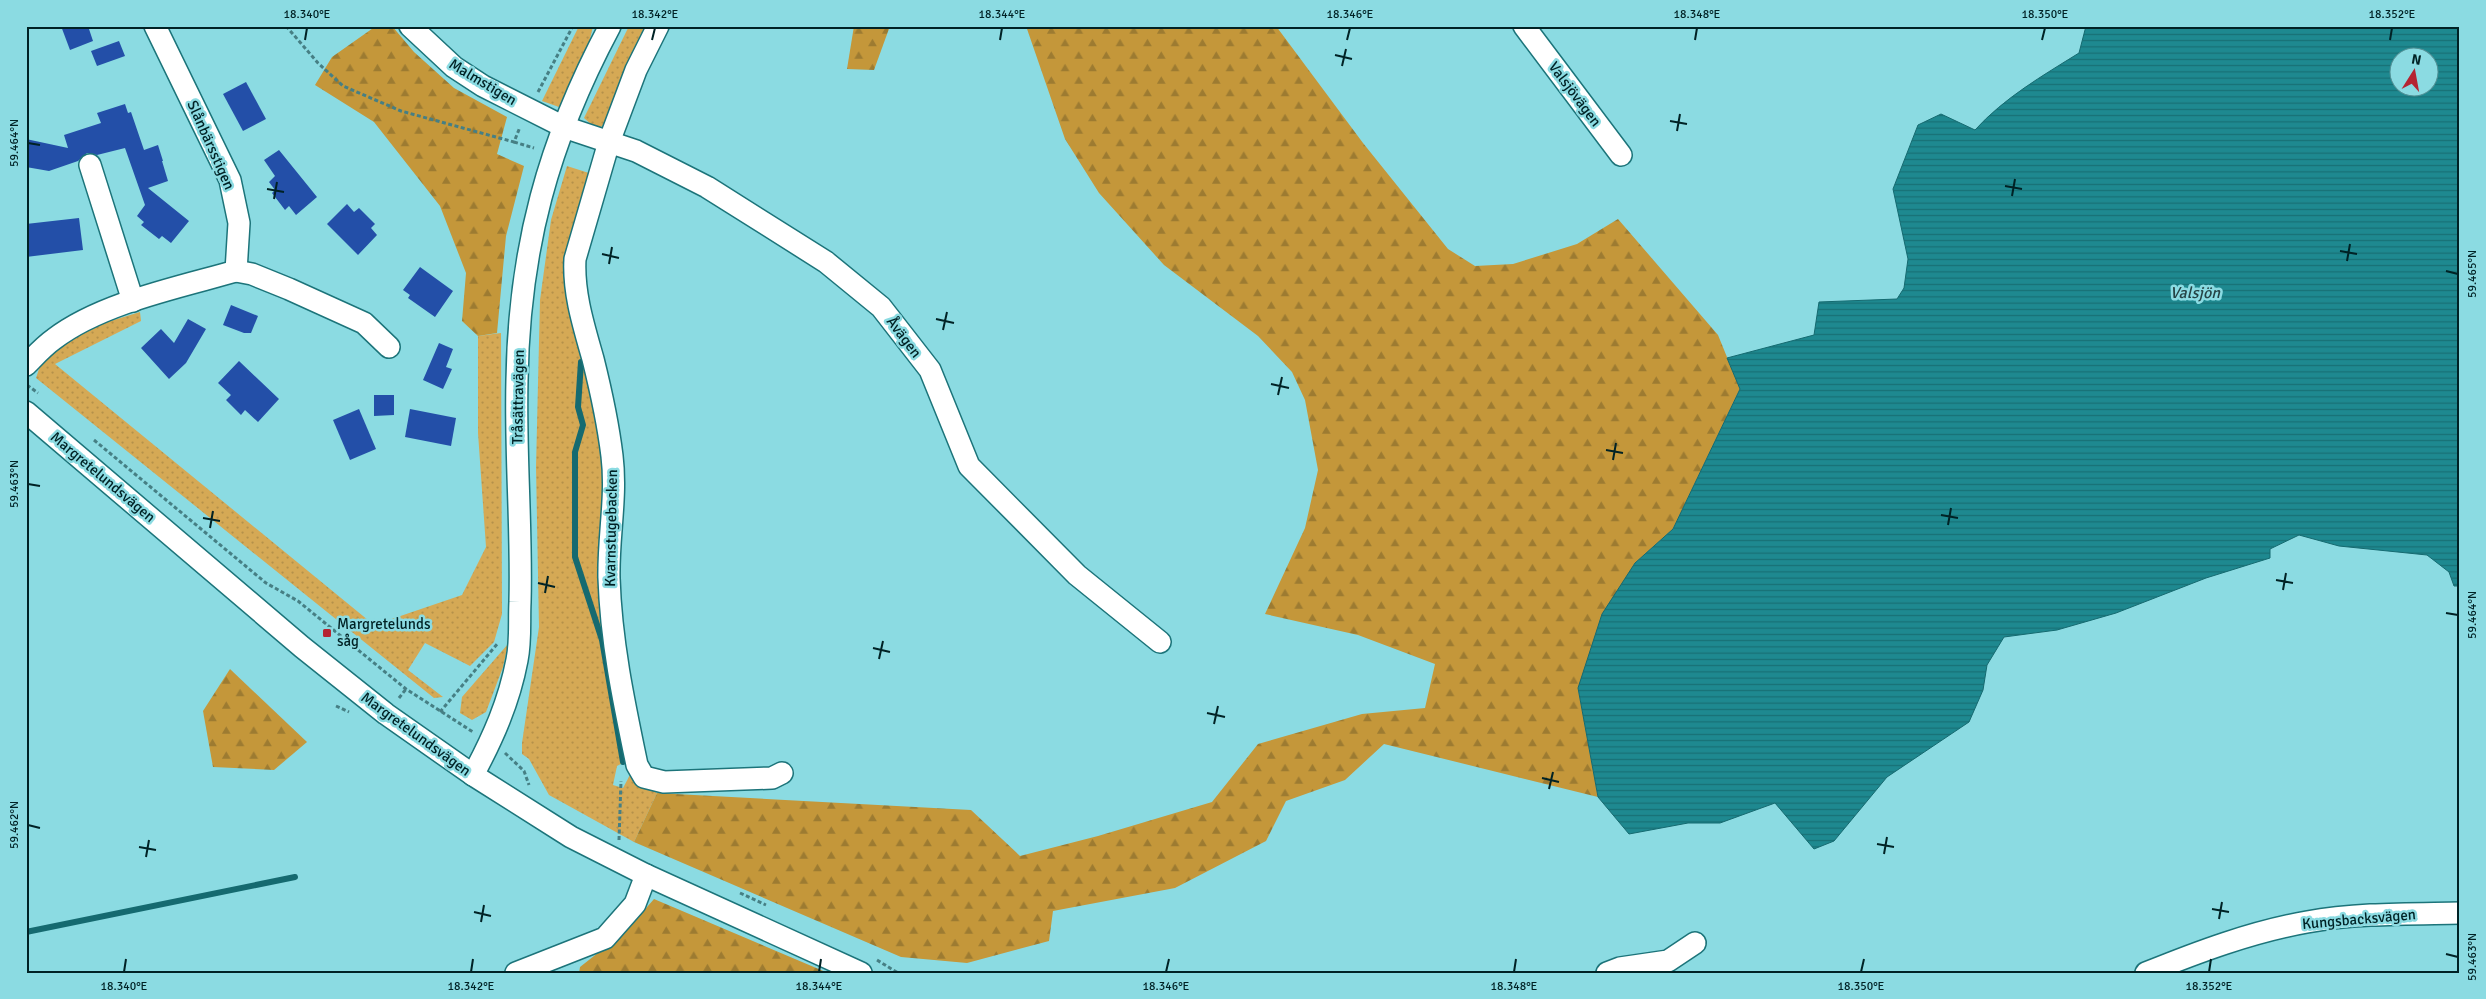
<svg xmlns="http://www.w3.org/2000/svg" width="2486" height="999" font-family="Signika,sans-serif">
	<defs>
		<pattern id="grass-dots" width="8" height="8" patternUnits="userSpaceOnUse" patternTransform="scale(1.25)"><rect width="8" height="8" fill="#d5a955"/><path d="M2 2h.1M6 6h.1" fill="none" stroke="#b5914a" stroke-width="1.8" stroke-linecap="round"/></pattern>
		<pattern id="forest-firs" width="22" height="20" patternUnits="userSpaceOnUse" patternTransform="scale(1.25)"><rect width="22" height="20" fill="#c4973a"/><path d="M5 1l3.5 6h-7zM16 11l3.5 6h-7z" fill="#9d7b31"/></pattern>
		<pattern id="water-rules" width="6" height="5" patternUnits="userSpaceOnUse" patternTransform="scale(1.25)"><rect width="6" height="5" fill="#1e8990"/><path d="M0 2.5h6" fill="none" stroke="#187075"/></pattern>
	</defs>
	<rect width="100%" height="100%" fill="#8bdbe2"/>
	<g fill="url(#grass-dots)">
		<polygon points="579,26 593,26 587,52 564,103 559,107 542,101"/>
		<polygon points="629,26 651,26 609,119 601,127 592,125 584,118"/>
		<polygon points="567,166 592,174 569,252 595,384 630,759 617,766 613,785 623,788 631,773 657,793 634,842 549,795 529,759 522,754 522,743 539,627 536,467 540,300 551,220"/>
		<polygon points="140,312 141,321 55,364 374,625 462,595 486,547 478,433 478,336 501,333 502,614 494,642 470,666 425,643 408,670 443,697 434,698 36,378 42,360 68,334"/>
		<polygon points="508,644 503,667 486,712 472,720 460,713 462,697"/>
	</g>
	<g fill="url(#forest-firs)">
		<polygon points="376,26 392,26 414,52 454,88 507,117 497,154 524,166 506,236 497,333 478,336 462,321 466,273 440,206 374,122 315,85 332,57"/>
		<polygon points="854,26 890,26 874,70 847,69"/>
		<polygon points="1026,26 1276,26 1363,143 1448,249 1475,266 1513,264 1577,244 1618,219 1718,335 1740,389 1673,529 1635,563 1578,688 1598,797 1384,744 1345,780 1286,801 1266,841 1175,888 1053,911 1049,941 967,963 901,957 634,842 657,793 971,810 1020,856 1098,836 1212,802 1258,744 1362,714 1425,708 1435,664 1358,635 1265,614 1305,528 1318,470 1305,400 1292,372 1258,336 1164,265 1099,193 1065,139"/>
		<polygon points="230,669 307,742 274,770 213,767 203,711"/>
		<polygon points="654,899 828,973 579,973 580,967 627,930"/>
	</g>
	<path fill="url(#water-rules)" stroke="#156a70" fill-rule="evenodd" d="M2086 26H2460V586H2454L2449 572 2427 555 2339 546 2299 535 2270 549V558L2206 578 2116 613 2057 630 2004 637 1987 665 1983 690 1969 722 1887 777 1834 841 1814 849 1775 803 1720 823H1688L1629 834 1598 797 1578 688 1602 614 1635 563 1673 529 1740 389 1727 358 1814 335 1819 302 1897 299 1904 288 1908 259 1893 189 1918 125 1941 114 1975 130C2004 98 2042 76 2079 53ZM2398 58H2428V88H2398Z"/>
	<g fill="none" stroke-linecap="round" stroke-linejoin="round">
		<g stroke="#156a70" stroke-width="6">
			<polyline points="581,362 578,407 583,425 575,452 575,557 602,640 623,762"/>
			<polyline points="26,932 295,877"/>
		</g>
	</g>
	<g fill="#234fa8">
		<polygon points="61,26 88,26 93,41 70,50"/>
		<polygon points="119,41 125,56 97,66 91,51"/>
		<polygon points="246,82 266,119 243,131 223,94"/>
		<polygon points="125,104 128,113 131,112 144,150 158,145 163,161 162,161 168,181 148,188 189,221 171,243 162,236 159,239 141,225 144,222 137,216 145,205 125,148 97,155 87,153 78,161 49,171 26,167 26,139 68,148 64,135 101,123 97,113"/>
		<polygon points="279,150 317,197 296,215 289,206 285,210 272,193 275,190 269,182 275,176 264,160"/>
		<polygon points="347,204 354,212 359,208 375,224 371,228 377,235 358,255 327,224"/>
		<polygon points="79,218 83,250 26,257 26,224"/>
		<polygon points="420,267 453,291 435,317 408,298 410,295 403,290"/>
		<polygon points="231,305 258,316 251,333 244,333 223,325"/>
		<polygon points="188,319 206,329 186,363 169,379 141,348 161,329 174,343"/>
		<polygon points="439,343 453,349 446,367 452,369 443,389 423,380"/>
		<polygon points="239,361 279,399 258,422 245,410 241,415 226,400 231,395 218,383"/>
		<polygon points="374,395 394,395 394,415 374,416"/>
		<polygon points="359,409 376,449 350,460 333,420"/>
		<polygon points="410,409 456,418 451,446 405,437"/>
	</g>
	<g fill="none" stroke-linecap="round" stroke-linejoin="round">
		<g stroke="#1c747a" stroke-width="24">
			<g id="minor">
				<polyline points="410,26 454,67 483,86 564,127 636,151 707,187 826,262 881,307 930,370 969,466 1077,575 1160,642"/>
				<path d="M658 26 636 70 609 142 575 259C573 293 584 327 593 359 601 391 608 423 612 456 617 497 608 537 609 578 611 642 624 703 637 765L644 777 664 782 772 778 782 773"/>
				<polyline points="1524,26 1621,155"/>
				<polyline points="90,165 133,301"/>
				<polyline points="236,271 252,274 289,289 364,323 389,347"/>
				<path d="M26 365C35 356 44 346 54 339 101 303 180 287 236 271L239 223 230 180 155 26"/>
				<polyline points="26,412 302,647 386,714 473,775 571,837 646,875 861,973"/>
				<path d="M473 775C493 738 509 702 517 660 521 641 519 620 520 602 522 528 515 454 517 380 519 249 548 142 610 26"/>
				<polyline points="516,973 605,938 635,904 646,875"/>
				<polyline points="1607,973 1620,968 1668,961 1695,943"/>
				<path d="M2146 973C2198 952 2251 932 2307 922 2357 913 2409 914 2460 913"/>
			</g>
		</g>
		<g stroke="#467f84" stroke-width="3" stroke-dasharray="4 2.5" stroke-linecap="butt">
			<polyline points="286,26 318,63 343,86 401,111 514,142 520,127"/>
			<polyline points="538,92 573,26"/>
			<polyline points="514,142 534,148"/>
			<polyline points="27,385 38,393"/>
			<polyline points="94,440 266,583 298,601 406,689 473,732"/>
			<polyline points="399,698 406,689"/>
			<polyline points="336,706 349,712"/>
			<polyline points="440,712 498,643"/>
			<polyline points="505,753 524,771 529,785"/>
			<polyline points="619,840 621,781"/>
			<polyline points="740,893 766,905"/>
			<polyline points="877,960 898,973"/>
		</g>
		<use href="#minor" stroke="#fff" stroke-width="21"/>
	</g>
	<path fill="none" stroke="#002225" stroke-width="2" d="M305 40 307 28M652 40 655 28M1000 40 1002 28M1347 40 1350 28M1695 40 1697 28M2042 40 2045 28M2390 40 2392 28M1335 55 1352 59M1342 66 1346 49M1670 121 1687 124M1677 131 1680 114M28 143 40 145M2005 186 2022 189M267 189 284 192M2012 196 2015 179M274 199 277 182M2340 251 2357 254M602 254 619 258M2347 261 2350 244M609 264 612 247M2446 271 2458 274M936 319 954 323M943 330 947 312M1271 384 1289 388M1278 395 1282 377M1606 450 1623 453M1613 460 1616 443M28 484 40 486M1941 515 1958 518M203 518 220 521M1948 525 1951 508M210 528 213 511M2276 580 2293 583M538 583 555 587M2283 590 2286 573M545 593 548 576M2446 613 2458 615M873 648 890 652M879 659 883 641M1207 713 1225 717M1214 724 1218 706M1542 778 1559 782M1549 789 1553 772M28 825 40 828M1877 844 1894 847M139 847 156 850M1884 854 1887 837M146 857 149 840M2212 909 2229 912M474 912 491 916M2219 919 2222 902M481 922 484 905M2446 954 2458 957M124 972 126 959M471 972 473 959M819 972 821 959M1166 972 1169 959M1514 972 1516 959M1861 972 1864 959M2209 972 2211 959"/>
	<rect fill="#b52432" stroke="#8bdbe2" stroke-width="2" x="322" y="628" width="10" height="10" rx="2.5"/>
	<g text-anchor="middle" stroke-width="5" stroke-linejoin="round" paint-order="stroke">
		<g font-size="15" fill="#002225" stroke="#8bdbe2">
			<text transform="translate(483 82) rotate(31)" y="5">Malmstigen</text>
			<text transform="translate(1575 94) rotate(53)" y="5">Valsjövägen</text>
			<text transform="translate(211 145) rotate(66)" y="5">Slånbärsstigen</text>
			<text transform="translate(904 337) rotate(53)" y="5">Åvägen</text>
			<text transform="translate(518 397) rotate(-89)" y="5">Tråsättravägen</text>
			<text transform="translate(103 477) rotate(40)" y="5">Margretelundsvägen</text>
			<text transform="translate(611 528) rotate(-89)" y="5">Kvarnstugebacken</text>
			<text transform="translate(416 734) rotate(36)" y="5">Margretelundsvägen</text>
			<text transform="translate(2359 919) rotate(-5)" y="5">Kungsbacksvägen</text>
		</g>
		<g font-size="15" fill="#002225" stroke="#8bdbe2" text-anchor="start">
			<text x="337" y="629">Margretelunds<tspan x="337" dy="17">såg</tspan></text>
		</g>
		<g font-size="16" font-style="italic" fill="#254345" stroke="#8bdbe2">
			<text x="2195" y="298">Valsjön</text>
		</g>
	</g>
	<rect width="2486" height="999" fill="none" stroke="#8bdbe2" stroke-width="55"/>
	<g transform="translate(2414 72) rotate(11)"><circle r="24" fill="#8bdbe2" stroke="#539196"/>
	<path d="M0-4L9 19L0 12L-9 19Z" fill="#b52432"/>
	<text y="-8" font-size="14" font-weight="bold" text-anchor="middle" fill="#002225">N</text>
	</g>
	<rect x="28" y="28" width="2430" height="944" fill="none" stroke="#002225" stroke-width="2"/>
	<g font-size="12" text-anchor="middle" fill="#002225">
		<text x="307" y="18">18.340°E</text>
		<text x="655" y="18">18.342°E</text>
		<text x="1002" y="18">18.344°E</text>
		<text x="1350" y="18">18.346°E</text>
		<text x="1697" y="18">18.348°E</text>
		<text x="2045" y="18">18.350°E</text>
		<text x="2392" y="18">18.352°E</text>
		<text transform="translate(14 143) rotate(-90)" y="4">59.464°N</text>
		<text transform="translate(2472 274) rotate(-90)" y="4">59.465°N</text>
		<text transform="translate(14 484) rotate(-90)" y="4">59.463°N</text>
		<text transform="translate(2472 615) rotate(-90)" y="4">59.464°N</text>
		<text transform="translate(14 825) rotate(-90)" y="4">59.462°N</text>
		<text transform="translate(2472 957) rotate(-90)" y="4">59.463°N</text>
		<text x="124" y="990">18.340°E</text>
		<text x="471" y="990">18.342°E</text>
		<text x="819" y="990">18.344°E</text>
		<text x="1166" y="990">18.346°E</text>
		<text x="1514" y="990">18.348°E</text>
		<text x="1861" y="990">18.350°E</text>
		<text x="2209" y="990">18.352°E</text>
	</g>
</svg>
